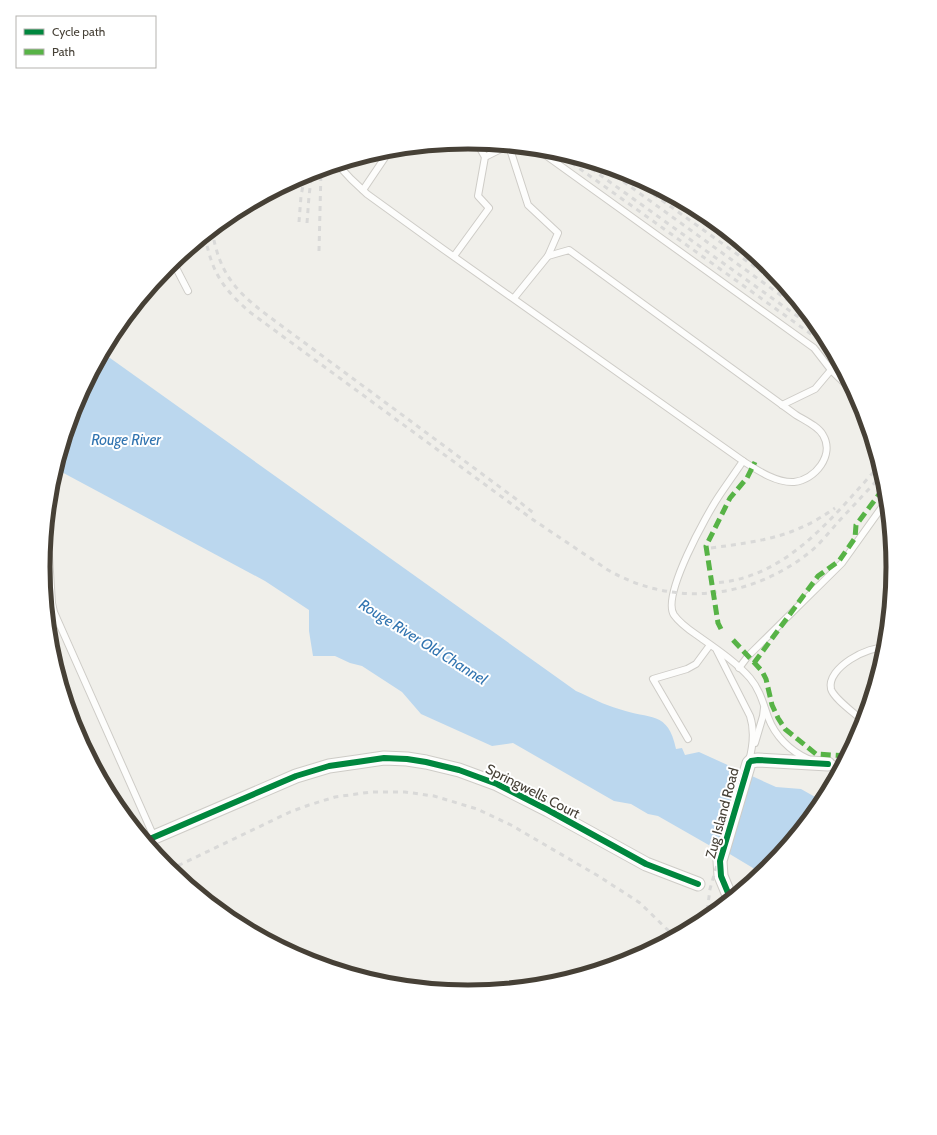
<svg xmlns="http://www.w3.org/2000/svg" width="937" height="1135" font-family="Cabin,sans-serif">
	<rect width="100%" height="100%" fill="#f0efea"/>
	<path fill="#bbd7ee" d="M103 353 576 691C590 697 604 705 619 709 650 720 668 710 676 749L682 748 685 755 699 752 776 787 801 789 824 802 822 804 769 869 763 874 723 850 714 848 658 816 648 814 631 804 614 801 513 743 492 746 421 714 402 692 362 666 350 663 335 656H313L309 631V610L265 581 56 469 75 404Z"/>
	<g fill="none" stroke-linecap="round" stroke-linejoin="round">
		<g stroke="#ceccc7" stroke-width="8">
			<g id="service">
				<polyline points="477,143 485,157"/>
				<polyline points="509,146 528,205 558,233 548,256"/>
				<polyline points="537,149 814,348 831,370 815,389 782,405"/>
				<path d="M338 165 351 179 367 194 443 249 743 461C735 473 727 484 719 496 707 514 661 596 674 615 681 625 691 631 701 638 718 650 737 663 750 678 760 690 763 703 768 717 775 736 790 751 808 759"/>
				<polyline points="363,190 390,150"/>
				<polyline points="454,256 489,208 478,196 485,157 507,146"/>
				<polyline points="173,262 188,291"/>
				<path d="M514 298 548 256 569 250 796 415C804 420 818 426 823 435 835 455 815 480 794 482 776 483 757 470 743 461"/>
				<polyline points="831,370 856,394"/>
				<polyline points="47,525 52,603 54,612 154,837"/>
				<path d="M717 651 750 716C755 731 753 746 749 761"/>
				<polyline points="739,668 748,656 842,563 887,500"/>
				<path d="M864 722C856 714 834 699 831 689 826 668 869 645 886 648"/>
				<polyline points="688,739 653,679 687,669 696,664 710,645"/>
				<polyline points="755,743 763,716 764,708"/>
				<polyline points="827,764 843,765"/>
			</g>
		</g>
		<g stroke="#ceccc7" stroke-width="15">
			<g id="minor">
				<polyline points="145,841 296,776 329,766 357,762 384,758 407,759 426,762 459,770 497,784 548,810 646,864 698,884"/>
				<polyline points="731,900 721,876 720,861 749,763 751,761 758,760 828,764"/>
			</g>
		</g>
		<use href="#service" stroke="#fdfdfc" stroke-width="6"/>
		<use href="#minor" stroke="#fdfdfc" stroke-width="13"/>
		<g stroke="#d9d9d8" stroke-width="3" stroke-dasharray="5 5" stroke-linecap="butt">
			<polyline points="555,151 832,349"/>
			<polyline points="575,157 825,336"/>
			<polyline points="599,164 811,317"/>
			<polyline points="621,171 790,292"/>
			<polyline points="299,222 301,196 305,175"/>
			<polyline points="307,223 309,196 312,172"/>
			<path d="M212 230C219 272 234 290 267 315L516 499 536 515"/>
			<path d="M205 236C212 273 223 289 251 313L532 519 608 570C674 608 751 599 810 552 821 543 830 531 839 521 854 505 868 490 883 474"/>
			<polyline points="319,251 321,170"/>
			<path d="M711 548C760 541 793 538 835 508"/>
			<path d="M709 583C785 582 833 516 880 465"/>
			<polyline points="169,870 290,812 309,805 335,797 371,792 405,792 434,796 477,809 511,825 600,877 640,903 675,937"/>
			<polyline points="706,920 710,889 745,767"/>
		</g>
		<g stroke="#57b346" stroke-width="5" stroke-dasharray="10 5" stroke-linecap="butt">
			<polyline points="721,629 718,623 706,546 730,498 747,478 755,462"/>
			<polyline points="733,640 762,671 766,679 772,705 778,718 785,729 816,754 848,756"/>
			<polyline points="754,663 818,576 839,561 855,538 856,525 886,485"/>
		</g>
		<g stroke="#fff" stroke-width="8">
			<g id="cycleway">
				<polyline points="145,841 296,776 329,766 357,762 384,758 407,759 426,762 459,770 497,784 548,810 646,864 698,884"/>
				<polyline points="731,900 721,876 720,861 749,763 751,761 758,760 828,764"/>
			</g>
		</g>
		<use href="#cycleway" stroke="#00873e" stroke-width="6"/>
	</g>
	<g text-anchor="middle" stroke-width="4" stroke-linejoin="round" paint-order="stroke">
		<g font-size="14" fill="#464036" stroke="#fff">
			<text transform="translate(533 791) rotate(27)" y="5">Springwells Court</text>
			<text transform="translate(722 813) rotate(-75)" y="5">Zug Island Road</text>
		</g>
		<g font-size="15" font-style="italic" fill="#3174b0" stroke="#fff">
			<text x="126" y="445">Rouge River</text>
			<text transform="translate(423 642) rotate(32)" y="5">Rouge River Old Channel</text>
		</g>
	</g>
	<path d="M0 0H937V1135H0ZM50 567a418 418 0 1 1 836 0a418 418 0 1 1-836 0Z" fill="#fff" fill-rule="evenodd"/>
	<path fill="none" stroke="#464036" stroke-width="5" d="M50 567a418 418 0 1 1 836 0a418 418 0 1 1-836 0Z"/>
	<rect x="16" y="16" width="140" height="52" fill="#ffffff" stroke="#b5b3af"/>
	<rect x="24" y="29" width="20" height="6" fill="#00873e" stroke="#b5b3af"/>
	<text x="52" y="36" font-size="12" fill="#464036">Cycle path</text>
	<rect x="24" y="49" width="20" height="6" fill="#57b346" stroke="#b5b3af"/>
	<text x="52" y="56" font-size="12" fill="#464036">Path</text>
</svg>
